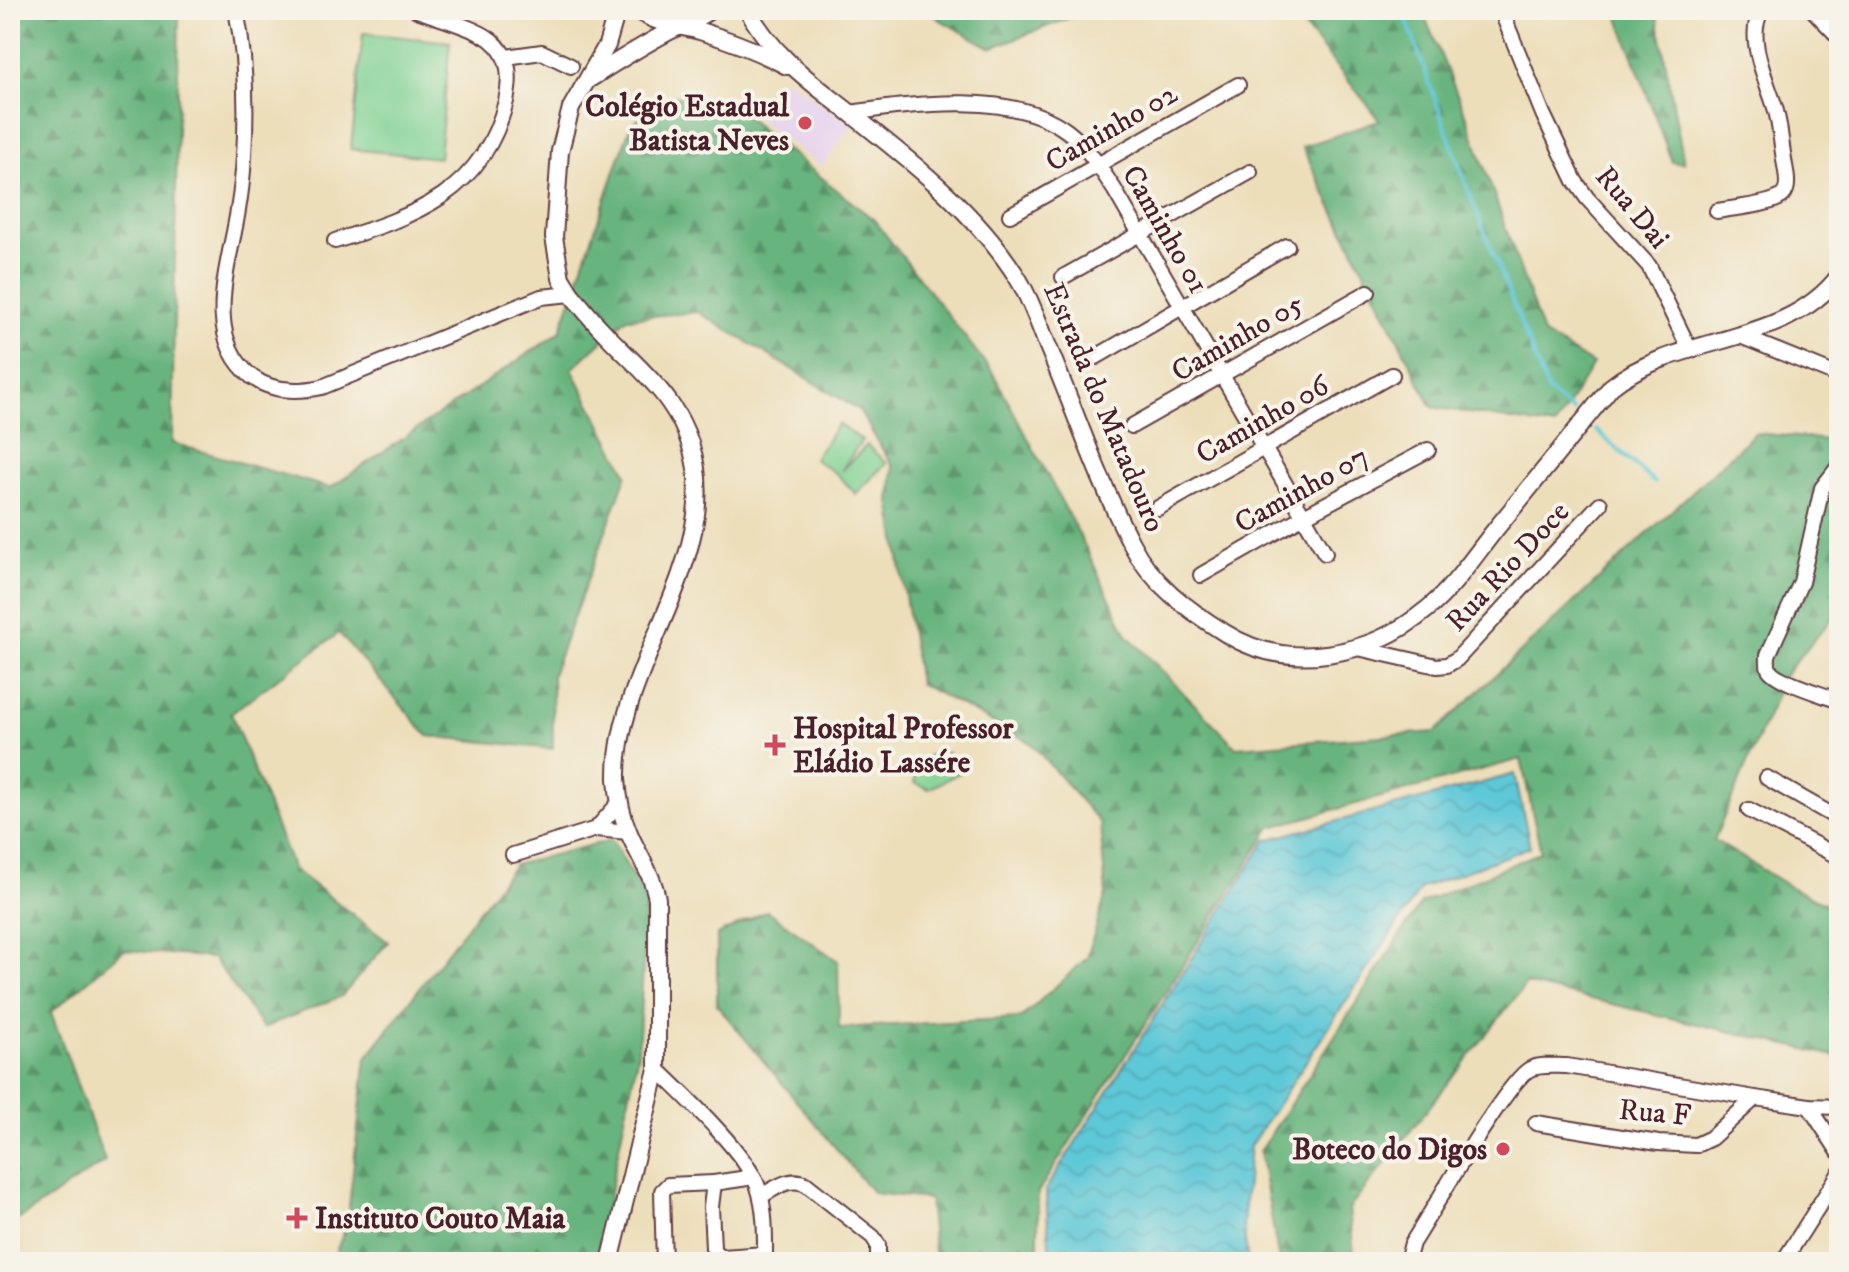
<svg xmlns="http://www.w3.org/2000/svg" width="1849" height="1272" font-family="'IM FELL DW Pica',serif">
	<defs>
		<pattern id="forest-firs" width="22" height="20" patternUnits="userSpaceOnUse" patternTransform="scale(2)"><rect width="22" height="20" fill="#68b47e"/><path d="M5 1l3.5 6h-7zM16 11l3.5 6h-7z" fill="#589267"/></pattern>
		<pattern id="water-waves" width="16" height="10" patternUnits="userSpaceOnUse" patternTransform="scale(2)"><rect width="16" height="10" fill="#5dc8d7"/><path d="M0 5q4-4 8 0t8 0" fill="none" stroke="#52abb9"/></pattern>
	</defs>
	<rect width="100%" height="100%" fill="#f7f3e8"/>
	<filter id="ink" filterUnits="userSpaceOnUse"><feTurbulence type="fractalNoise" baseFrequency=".0125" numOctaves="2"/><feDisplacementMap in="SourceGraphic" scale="16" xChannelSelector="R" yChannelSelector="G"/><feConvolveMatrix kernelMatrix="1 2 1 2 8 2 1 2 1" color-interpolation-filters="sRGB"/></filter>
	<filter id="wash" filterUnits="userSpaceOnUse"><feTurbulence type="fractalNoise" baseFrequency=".006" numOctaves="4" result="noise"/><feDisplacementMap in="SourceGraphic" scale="32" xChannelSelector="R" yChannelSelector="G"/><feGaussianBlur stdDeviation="1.8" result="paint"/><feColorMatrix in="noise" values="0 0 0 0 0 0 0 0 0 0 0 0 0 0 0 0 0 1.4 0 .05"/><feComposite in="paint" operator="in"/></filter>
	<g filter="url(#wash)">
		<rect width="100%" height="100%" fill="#eddeba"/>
		<polygon fill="#e7d2ef" points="785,78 852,125 822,166 759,120"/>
		<g fill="#81d294" stroke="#667860" stroke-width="2">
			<polygon points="363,33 450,42 439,158 351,149"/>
			<polygon points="838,424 862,440 841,471 867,445 886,463 856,494 837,474 814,459"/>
			<polygon points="943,753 948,753 944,767 961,772 929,789 914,783 919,762 932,754"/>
		</g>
		<g fill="url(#forest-firs)" stroke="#596a54" stroke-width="2">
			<polygon points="10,10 179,10 172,443 330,488 560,332 631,124 674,96 730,104 874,220 993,373 1082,540 1127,635 1236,747 1435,732 1755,433 1838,441 1839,611 1787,671 1714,840 1792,888 1839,910 1839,1057 1526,984 1349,1209 1355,1262 1279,1262 1260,1151 1421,903 1541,852 1521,759 1271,827 1038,1192 1038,1262 935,1262 929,1199 873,1193 717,1005 717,935 767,911 838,961 839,1028 1021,1018 1087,958 1106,894 1100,823 1031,743 919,683 890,501 893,467 859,410 698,312 627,318 572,369 627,474 552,675 553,749 428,736 339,633 231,713 293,869 388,942 342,996 263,1028 213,958 124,950 51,1012 105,1161 10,1225"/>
			<polygon points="935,10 1090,10 991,48 937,18"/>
			<polygon points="1273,10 1422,10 1467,118 1543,334 1593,364 1555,427 1432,407 1302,147 1380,120 1300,21"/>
			<polygon points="1616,10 1656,10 1684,163 1672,162"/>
			<polygon points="612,840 647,901 638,1053 596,1262 332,1262 347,1224 366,1058 514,865"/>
		</g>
		<polygon fill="url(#water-waves)" stroke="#547481" stroke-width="2" points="1515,774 1530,847 1421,888 1250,1146 1243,1226 1248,1262 1050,1262 1046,1189 1266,840"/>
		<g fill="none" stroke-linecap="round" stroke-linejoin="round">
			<g stroke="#5dc8d7" stroke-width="4">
				<polyline points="1403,10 1468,190 1548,391 1573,411"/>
				<polyline points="1596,430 1655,483"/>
			</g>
		</g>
	</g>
	<g filter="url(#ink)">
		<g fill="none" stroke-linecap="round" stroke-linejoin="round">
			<g stroke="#623c40" stroke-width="18">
				<g id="minor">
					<path d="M236 10C246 58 247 107 244 156 243 174 241 193 238 210 230 264 201 336 252 377 272 392 298 392 322 387L541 297 571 294"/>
					<polyline points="1501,10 1543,114 1575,181 1587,198 1649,266 1689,348"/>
					<polyline points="1813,10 1839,37"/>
					<polyline points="506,57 542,52 571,66"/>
					<path d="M850 113C915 104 1012 90 1067 131 1087 146 1100 168 1114 189L1325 553"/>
					<path d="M1717 211C1731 208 1774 205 1783 195 1791 187 1785 169 1784 159 1781 143 1780 126 1776 111 1768 82 1744 37 1762 10"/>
					<polyline points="1010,215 1238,85"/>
					<path d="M335 241C415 216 484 192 506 101 511 78 511 56 491 40 477 28 436 17 417 10"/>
					<polyline points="1063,277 1250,172"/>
					<polyline points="1738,335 1839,376"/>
					<polyline points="1096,357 1287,246"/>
					<polyline points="1132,426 1368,292"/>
					<polyline points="1158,508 1392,375"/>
					<polyline points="1201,575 1304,516 1428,450"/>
					<polyline points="1358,648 1437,666 1447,665 1457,659 1600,504"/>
					<path d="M1831 698C1818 693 1775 680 1769 669 1767 664 1768 660 1768 655L1801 582 1822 488 1839 466"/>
					<polyline points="1767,778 1839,819"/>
					<polyline points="1749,810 1839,857"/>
					<polyline points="596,829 620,802"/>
					<polyline points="513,855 596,829 628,832"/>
					<path d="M657 1069C684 1095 747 1154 758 1187 766 1210 765 1238 765 1262"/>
					<polyline points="1809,1106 1839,1152"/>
					<polyline points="1536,1123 1658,1143 1696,1145 1711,1138 1755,1098"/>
					<polyline points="754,1177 714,1183 711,1207 713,1248 715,1253 723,1257 765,1254"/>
					<path d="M761 1196C776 1188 790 1176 806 1184L873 1237 878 1245V1262"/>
					<polyline points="664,1262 662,1191 668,1185 714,1183"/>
					<path d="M1407 1262 1412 1243C1431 1214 1507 1080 1530 1069 1541 1064 1555 1066 1567 1066L1755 1098 1809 1106 1839 1107"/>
					<polyline points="1783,1262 1839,1174"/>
				</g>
			</g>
			<g stroke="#623c40" stroke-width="20">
				<g id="major">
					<path d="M637 10C658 25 679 25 703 32 732 41 760 52 787 66"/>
					<path d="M748 10C772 57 819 88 859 120 916 165 978 215 1017 277 1031 299 1039 325 1049 349 1076 414 1099 481 1131 543 1151 583 1188 610 1225 633 1288 673 1371 656 1426 610 1455 587 1476 553 1499 525 1537 479 1574 433 1611 387 1678 333 1784 348 1839 276"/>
					<path d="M591 78C616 62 640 47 666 33 681 25 696 20 710 10"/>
					<path d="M610 1262 657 1069V899C653 875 638 855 629 833 622 817 618 797 617 779 614 654 757 526 669 402 651 376 625 355 603 331 592 320 582 307 571 294L561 278 554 237 560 151 571 108 607 45 617 10"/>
				</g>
			</g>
			<use href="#minor" stroke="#fff" stroke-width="14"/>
			<use href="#major" stroke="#fff" stroke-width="16"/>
		</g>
	</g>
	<g fill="#d1495b" stroke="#f7f3e8" stroke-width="3">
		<circle cx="805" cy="123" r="8"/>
		<path d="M771 733h8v8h8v8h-8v8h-8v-8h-8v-8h8z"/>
		<circle cx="1503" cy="1149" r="8"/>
		<path d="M293 1206h8v8h8v8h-8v8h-8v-8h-8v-8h8z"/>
	</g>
	<g text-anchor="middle" stroke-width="8" stroke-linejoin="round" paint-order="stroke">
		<g font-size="30" font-weight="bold" fill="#4a1f2b" stroke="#f7f3e8" text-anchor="end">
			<text x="789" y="116">Colégio Estadual<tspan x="789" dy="34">Batista Neves</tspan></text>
			<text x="793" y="738" text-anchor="start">Hospital Professor<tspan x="793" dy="34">Eládio Lassére</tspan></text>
			<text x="1487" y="1159">Boteco do Digos</text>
			<text x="315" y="1228" text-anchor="start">Instituto Couto Maia</text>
		</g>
		<g font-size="30" fill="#4a1f2b" stroke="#f7f3e8">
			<text transform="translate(1111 127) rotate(-30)" y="10">Caminho 02</text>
			<text transform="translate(1633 207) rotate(50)" y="10">Rua Dai</text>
			<text transform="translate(1166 229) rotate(60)" y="10">Caminho 01</text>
			<text transform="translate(1237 337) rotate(-30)" y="10">Caminho 05</text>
			<text transform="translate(1105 407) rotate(67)" y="10">Estrada do Matadouro</text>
			<text transform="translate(1262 419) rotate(-30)" y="10">Caminho 06</text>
			<text transform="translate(1301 489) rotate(-29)" y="10">Caminho 07</text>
			<text transform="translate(1507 566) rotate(-47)" y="10">Rua Rio Doce</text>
			<text transform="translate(1655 1112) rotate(5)" y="10">Rua F</text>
		</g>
	</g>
	<rect width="1849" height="1272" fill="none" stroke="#f7f3e8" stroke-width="40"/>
</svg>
